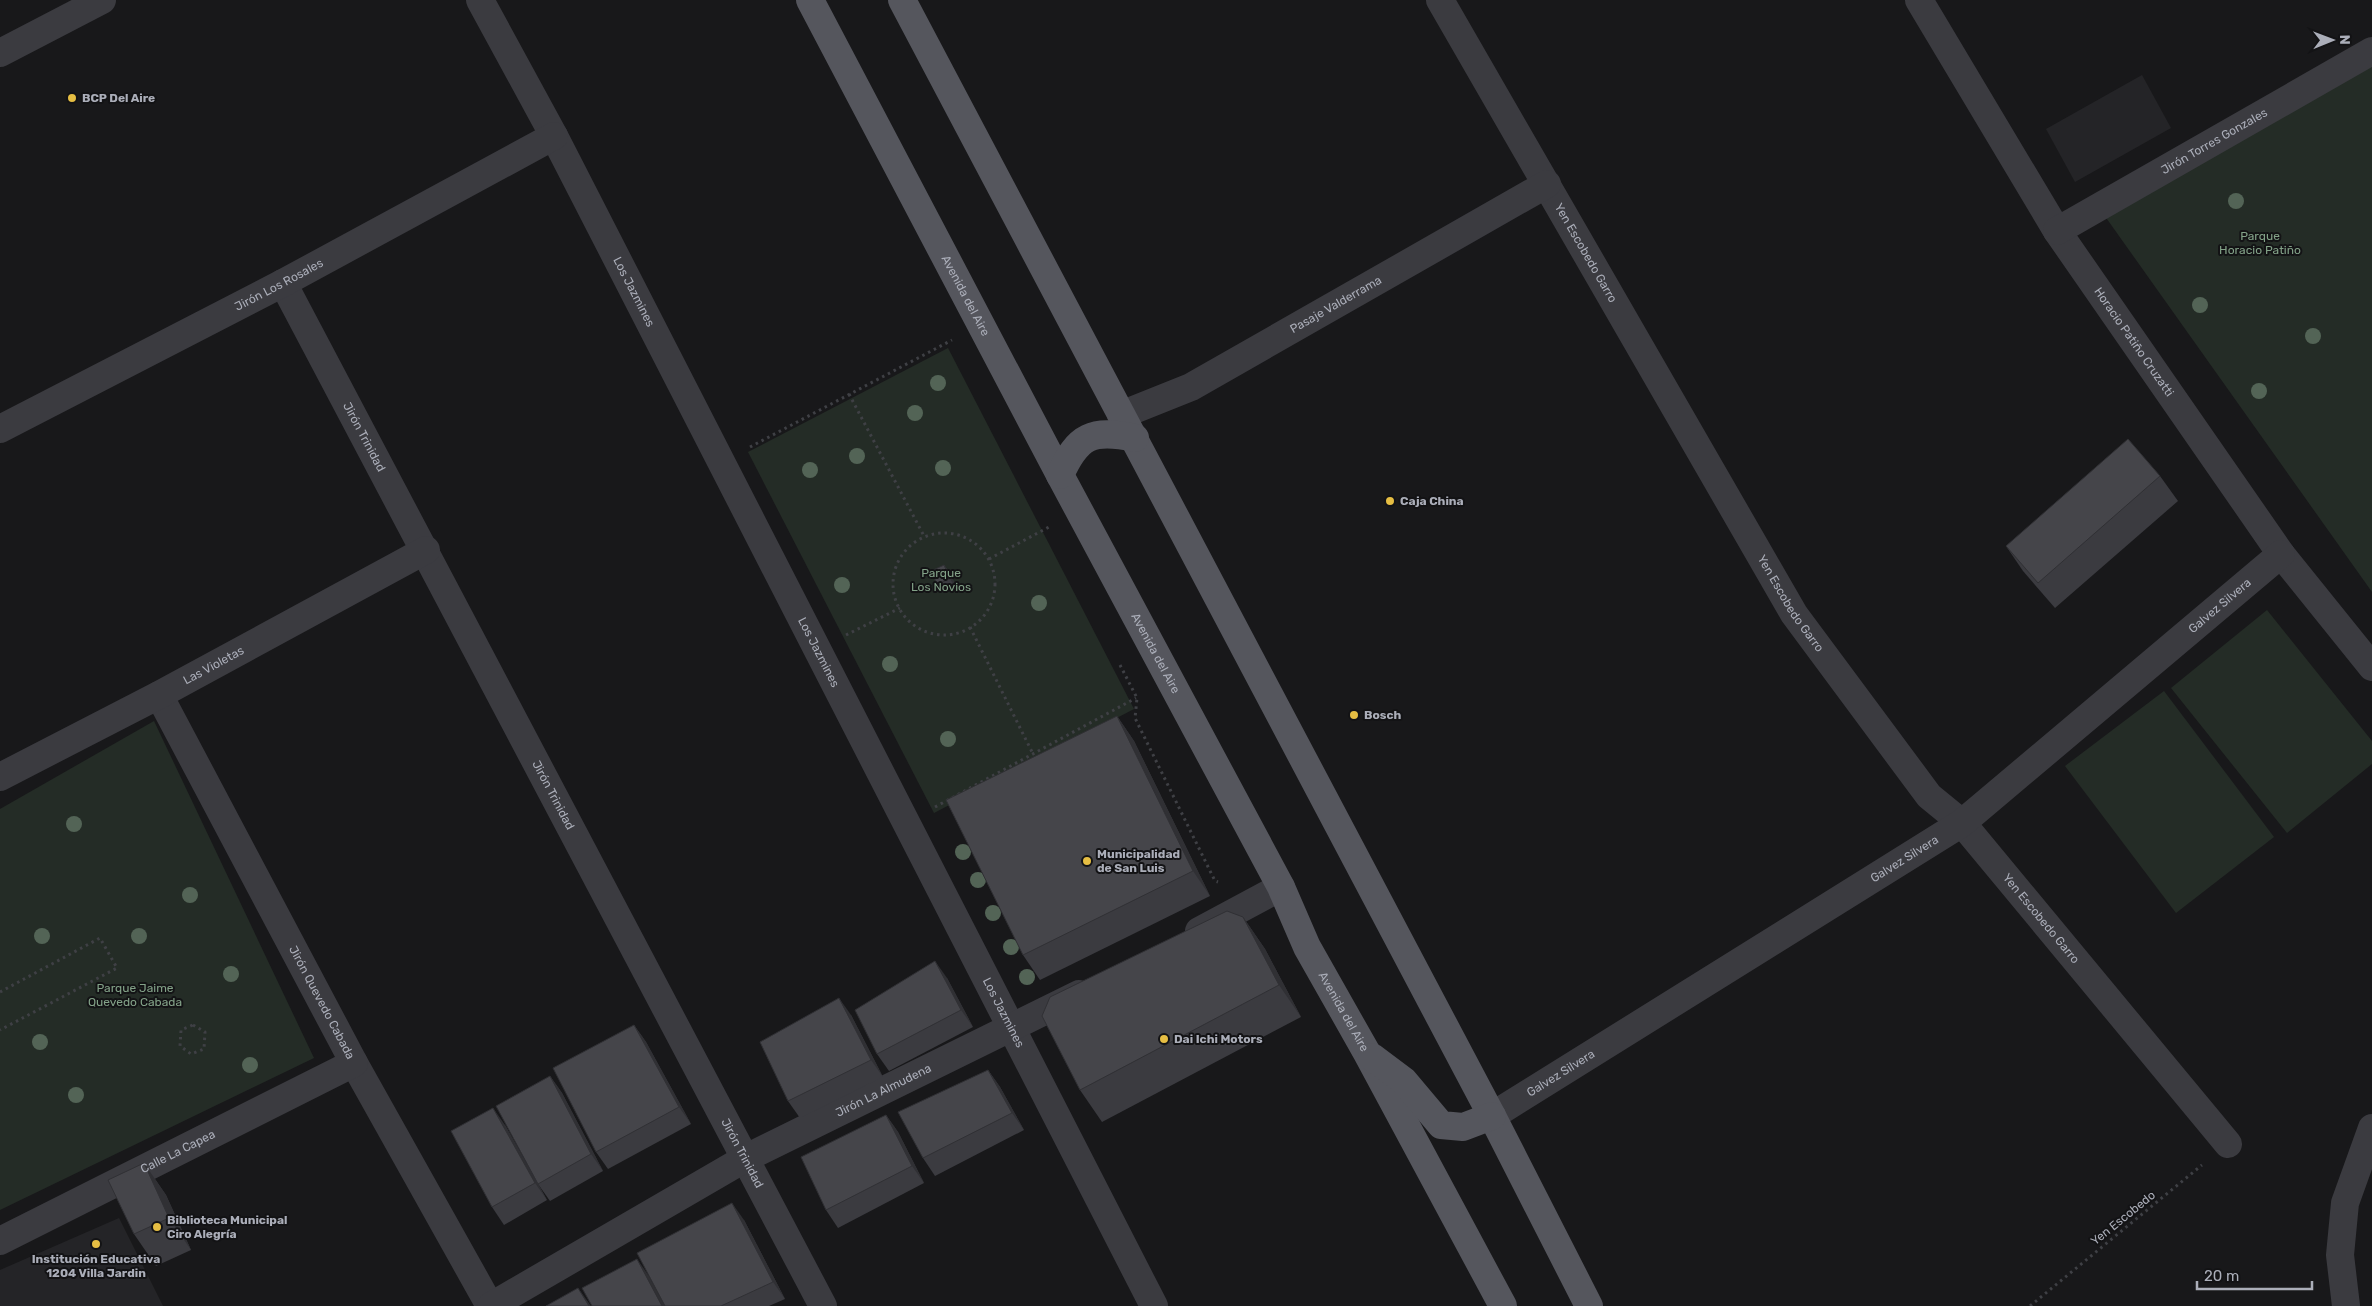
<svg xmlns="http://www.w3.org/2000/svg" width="2372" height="1306" font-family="Rubik,sans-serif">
	<rect width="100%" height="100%" fill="#18181a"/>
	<g fill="#242427">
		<polygon points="2142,75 2171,128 2075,182 2046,129"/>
		<polygon points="119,1218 163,1306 0,1306 0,1270"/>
	</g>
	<g fill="#242c26">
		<polygon points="2372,59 2372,592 2097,205"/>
		<polygon points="948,348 1134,709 934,813 748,452"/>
		<polygon points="2267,610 2372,741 2372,764 2287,833 2171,688"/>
		<polygon points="2164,691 2274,837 2176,913 2065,766"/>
		<polygon points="154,721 314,1058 0,1210 0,809"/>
	</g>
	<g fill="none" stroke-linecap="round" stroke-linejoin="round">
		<g stroke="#3f4045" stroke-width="3" stroke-dasharray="2.5 4" stroke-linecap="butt">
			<polyline points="849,394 924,536"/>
			<polyline points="750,447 952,340"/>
			<circle cx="944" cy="584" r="51"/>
			<polyline points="989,559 1049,527"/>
			<polyline points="970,627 1033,754"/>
			<polyline points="846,635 900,608"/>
			<polyline points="1120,665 1137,698 1135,718 1215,881 1218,882"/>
			<polyline points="935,807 1136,698"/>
			<polyline points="0,992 100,938 117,968 0,1030"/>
			<polygon points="193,1025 205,1032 204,1049 191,1054 180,1046 181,1030"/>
			<polyline points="2030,1306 2202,1165"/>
		</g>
		<g stroke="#3b3b40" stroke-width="28">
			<path id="s1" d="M480 0 554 136 1154 1306"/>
			<path id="s2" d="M1440 0 1794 614 1929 796 1962 823 2228 1144"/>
			<path id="s3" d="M1919 0 2057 231 2281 554 2372 667"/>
			<polyline points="0,53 102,0"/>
			<path id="s4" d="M2057 231 2372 51"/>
			<path id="s5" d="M283 283 823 1306"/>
			<path id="s6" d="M1121 415 1191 387 1547 184"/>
			<path id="s7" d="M0 429 283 283 554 136"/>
			<path id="s8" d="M159 695 354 1063 490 1306"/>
			<path id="s9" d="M0 777 159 695 426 550"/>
			<polyline points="1199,931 1281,887"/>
			<path id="s10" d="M1492 1116 1962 823 2281 554"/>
			<path id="s11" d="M0 1241 354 1063"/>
			<path id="s12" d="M491 1306 746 1158 1079 994"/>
			<polyline points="2346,1306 2340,1255 2345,1203 2372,1128"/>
		</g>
		<g stroke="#55565d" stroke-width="28">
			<path id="s13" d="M810 0 1060 475 1281 887 1307 947 1367 1053 1503 1306"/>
			<polyline points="902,0 1492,1116 1589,1306"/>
			<path d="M1060 475C1078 435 1092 429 1135 438"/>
			<polyline points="1372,1057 1404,1081 1441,1125 1463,1127 1492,1116"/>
		</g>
	</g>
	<g fill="#536456">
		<circle cx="2236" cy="201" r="8"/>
		<circle cx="2200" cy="305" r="8"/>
		<circle cx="2313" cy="336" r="8"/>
		<circle cx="938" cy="383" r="8"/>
		<circle cx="2259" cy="391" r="8"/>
		<circle cx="915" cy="413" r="8"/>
		<circle cx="857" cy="456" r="8"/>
		<circle cx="943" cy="468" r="8"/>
		<circle cx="810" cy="470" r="8"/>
		<circle cx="842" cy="585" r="8"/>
		<circle cx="1039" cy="603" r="8"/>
		<circle cx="890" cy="664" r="8"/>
		<circle cx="948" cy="739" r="8"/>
		<circle cx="74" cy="824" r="8"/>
		<circle cx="963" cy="852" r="8"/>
		<circle cx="978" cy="880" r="8"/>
		<circle cx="190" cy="895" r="8"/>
		<circle cx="993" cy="913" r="8"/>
		<circle cx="42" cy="936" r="8"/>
		<circle cx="139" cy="936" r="8"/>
		<circle cx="1011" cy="947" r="8"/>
		<circle cx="231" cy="974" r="8"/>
		<circle cx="1027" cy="977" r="8"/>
		<circle cx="40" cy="1042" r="8"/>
		<circle cx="250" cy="1065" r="8"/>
		<circle cx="76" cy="1095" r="8"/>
	</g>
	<g fill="#3b3b40">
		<polygon points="2160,476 2178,501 2055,608 2023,571 2006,546"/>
		<polygon points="944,565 951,574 956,588 943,593 937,584"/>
		<polygon points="1117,716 1134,741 1210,896 1040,980 1023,955"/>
		<polygon points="1243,917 1265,949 1301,1017 1102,1122 1080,1090"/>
		<polygon points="947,978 973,1027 889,1071 877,1054"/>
		<polygon points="851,1015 883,1077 800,1118 788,1101"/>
		<polygon points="634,1025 646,1042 691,1124 608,1169 596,1152"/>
		<polygon points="988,1070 1000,1087 1024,1130 935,1176 923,1158"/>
		<polygon points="550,1076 562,1093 603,1171 550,1201 538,1184"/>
		<polygon points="886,1115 898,1132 924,1183 838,1228 826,1210"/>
		<polygon points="505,1125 547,1200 504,1225 492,1207"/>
		<polygon points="144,1163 166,1195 191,1250 156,1266 134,1234"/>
		<polygon points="744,1220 785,1299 769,1306 665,1306"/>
	</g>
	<g fill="#303034">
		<polygon points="944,565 951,574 956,588 950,579"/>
		<polygon points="1117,716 1134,741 1210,896 1193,871"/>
		<polygon points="1243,917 1265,949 1301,1017 1279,985"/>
		<polygon points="935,961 947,978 973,1027 961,1010"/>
		<polygon points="839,998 851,1015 883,1077 871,1060"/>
		<polygon points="634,1025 646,1042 691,1124 679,1107"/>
		<polygon points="988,1070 1000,1087 1024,1130 1012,1113"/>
		<polygon points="550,1076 562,1093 603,1171 591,1154"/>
		<polygon points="493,1108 505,1125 547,1200 535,1183"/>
		<polygon points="886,1115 898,1132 924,1183 912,1166"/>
		<polygon points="144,1163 166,1195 191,1250 169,1218"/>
		<polygon points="732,1203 744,1220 785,1299 773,1282"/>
		<polygon points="637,1259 649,1276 665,1306 662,1306"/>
		<polygon points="578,1288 591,1306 589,1306"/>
	</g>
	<g fill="#45454a" stroke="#303034">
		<polygon points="2128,439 2160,476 2038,583 2006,546"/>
		<polygon points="944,565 950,579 937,584 931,571"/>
		<polygon points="1117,716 1193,871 1023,955 946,800"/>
		<polygon points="1227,911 1243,917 1279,985 1080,1090 1042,1016 1050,997"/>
		<polygon points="935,961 961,1010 877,1054 855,1010"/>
		<polygon points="839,998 871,1060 788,1101 760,1042"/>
		<polygon points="634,1025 679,1107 596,1152 553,1068"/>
		<polygon points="988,1070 1012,1113 923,1158 898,1112"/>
		<polygon points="550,1076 591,1154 538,1184 496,1106"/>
		<polygon points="493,1108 535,1183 492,1207 451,1131"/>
		<polygon points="886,1115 912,1166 826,1210 801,1157"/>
		<polygon points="144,1163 169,1218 134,1234 108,1180"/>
		<polygon points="732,1203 773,1282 721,1306 665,1306 637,1253"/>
		<polygon points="637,1259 662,1306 592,1306 582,1288"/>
		<polygon points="578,1288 589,1306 546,1306"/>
	</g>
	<g fill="#e6be43" stroke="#131315" stroke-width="2">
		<circle cx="72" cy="98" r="5"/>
		<circle cx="1390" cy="501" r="5"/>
		<circle cx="1354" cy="715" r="5"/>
		<circle cx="1087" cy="861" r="5"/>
		<circle cx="1164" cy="1039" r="5"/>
		<circle cx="157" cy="1227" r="5"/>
		<circle cx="96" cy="1244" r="5"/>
	</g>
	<g text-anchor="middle" stroke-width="4" stroke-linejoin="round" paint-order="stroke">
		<g font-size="12" font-weight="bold" fill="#abaeb9" stroke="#131315" text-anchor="start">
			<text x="82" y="102">BCP Del Aire</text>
			<text x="1400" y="505">Caja China</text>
			<text x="1364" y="719">Bosch</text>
			<text x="1097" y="858">Municipalidad<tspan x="1097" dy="14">de San Luis</tspan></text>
			<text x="1174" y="1043">Dai Ichi Motors</text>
			<text x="167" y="1224">Biblioteca Municipal<tspan x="167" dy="14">Ciro Alegría</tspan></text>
			<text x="96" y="1263" text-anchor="middle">Institución Educativa<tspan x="96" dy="14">1204 Villa Jardin</tspan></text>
		</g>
		<g font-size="12" fill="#abaeb9" stroke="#131315">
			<text dy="4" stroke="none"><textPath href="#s4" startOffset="181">Jirón Torres Gonzales</textPath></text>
			<text dy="4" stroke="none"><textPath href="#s2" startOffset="292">Yen Escobedo Garro</textPath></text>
			<text dy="4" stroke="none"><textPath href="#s7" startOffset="314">Jirón Los Rosales</textPath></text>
			<text dy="4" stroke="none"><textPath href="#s1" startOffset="330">Los Jazmines</textPath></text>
			<text dy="4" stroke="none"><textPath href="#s13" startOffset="334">Avenida del Aire</textPath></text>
			<text dy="4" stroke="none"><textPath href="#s6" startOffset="242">Pasaje Valderrama</textPath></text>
			<text dy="4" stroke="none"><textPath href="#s3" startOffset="404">Horacio Patiño Cruzatti</textPath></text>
			<text dy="4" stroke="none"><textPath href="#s5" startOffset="174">Jirón Trinidad</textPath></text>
			<text dy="4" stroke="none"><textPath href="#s2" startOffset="698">Yen Escobedo Garro</textPath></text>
			<text dy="4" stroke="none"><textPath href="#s10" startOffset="891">Galvez Silvera</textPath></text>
			<text dy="4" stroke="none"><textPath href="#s1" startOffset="735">Los Jazmines</textPath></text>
			<text dy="4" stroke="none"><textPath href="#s13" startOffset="739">Avenida del Aire</textPath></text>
			<text dy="4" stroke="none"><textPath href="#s9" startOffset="241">Las Violetas</textPath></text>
			<text dy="4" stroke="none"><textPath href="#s5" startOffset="579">Jirón Trinidad</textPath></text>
			<text dy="4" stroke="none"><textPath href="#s10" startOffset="486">Galvez Silvera</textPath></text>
			<text dy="4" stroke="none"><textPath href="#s2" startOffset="1102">Yen Escobedo Garro</textPath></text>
			<text dy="4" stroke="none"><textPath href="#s8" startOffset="348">Jirón Quevedo Cabada</textPath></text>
			<text dy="4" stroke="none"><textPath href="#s1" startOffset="1140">Los Jazmines</textPath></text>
			<text dy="4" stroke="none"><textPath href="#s13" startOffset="1144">Avenida del Aire</textPath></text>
			<text dy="4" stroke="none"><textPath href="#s10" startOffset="81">Galvez Silvera</textPath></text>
			<text dy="4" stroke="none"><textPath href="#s12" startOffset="448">Jirón La Almudena</textPath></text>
			<text dy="4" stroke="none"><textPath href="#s11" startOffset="199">Calle La Capea</textPath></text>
			<text dy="4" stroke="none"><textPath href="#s5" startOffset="984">Jirón Trinidad</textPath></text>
			<text transform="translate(2123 1218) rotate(-39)" y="4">Yen Escobedo</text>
		</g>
		<g font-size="12" fill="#83a288" stroke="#131315">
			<text x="2260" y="240">Parque<tspan x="2260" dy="14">Horacio Patiño</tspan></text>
			<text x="941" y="577">Parque<tspan x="941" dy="14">Los Novios</tspan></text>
			<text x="135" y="992">Parque Jaime<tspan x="135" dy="14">Quevedo Cabada</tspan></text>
		</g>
	</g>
	<g transform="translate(2332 40) rotate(89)" stroke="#131315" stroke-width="4" paint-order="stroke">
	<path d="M0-4L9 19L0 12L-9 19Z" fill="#abaeb9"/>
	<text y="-8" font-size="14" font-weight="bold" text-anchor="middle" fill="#abaeb9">N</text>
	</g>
	<path d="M2197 1281v8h115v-8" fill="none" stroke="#abaeb9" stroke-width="2.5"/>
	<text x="2204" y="1281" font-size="15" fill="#abaeb9" stroke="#131315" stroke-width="4" paint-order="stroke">20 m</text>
</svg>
